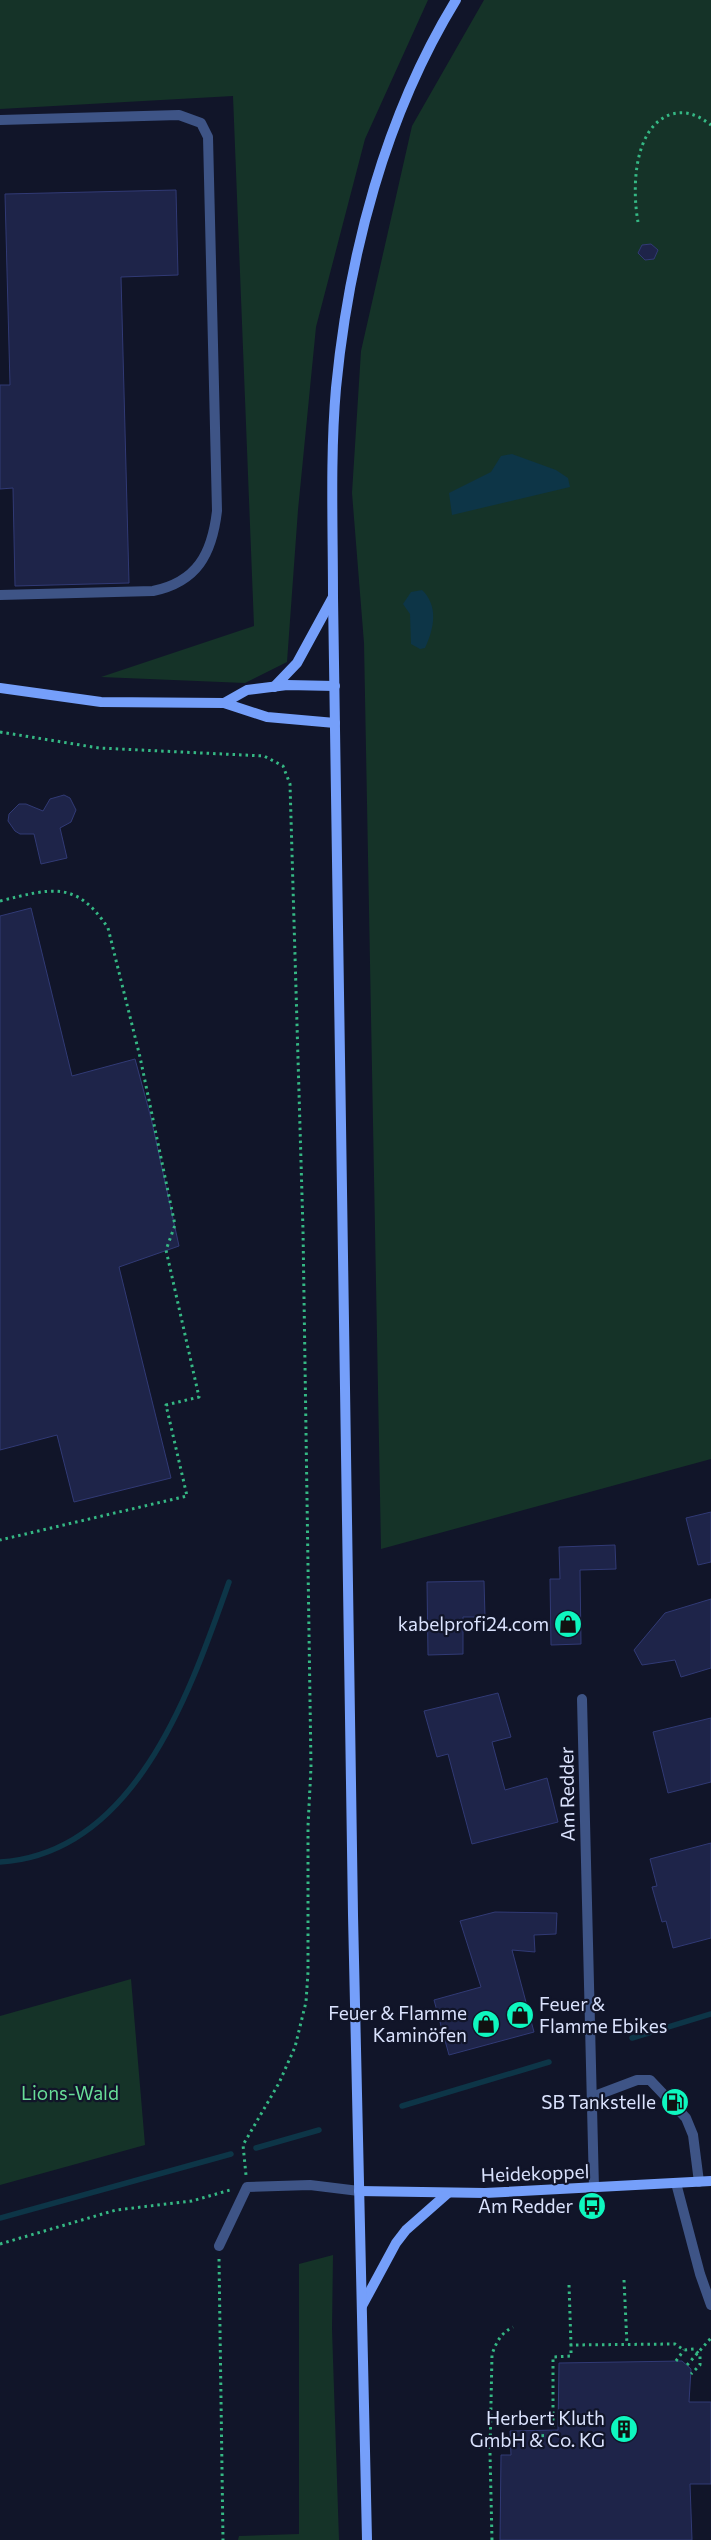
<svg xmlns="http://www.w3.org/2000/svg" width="711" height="2540" font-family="Commissioner,sans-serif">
	<rect width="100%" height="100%" fill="#111529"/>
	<g fill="#153328">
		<polygon points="0,0 428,0 365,139 316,327 298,510 287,662 245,683 101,677 254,626 233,96 0,109"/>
		<polygon points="484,0 711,0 711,1459 381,1549 364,643 352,493 361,351 412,126"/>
		<polygon points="131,1979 145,2145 0,2185 0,2016"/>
		<polygon points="333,2255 332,2329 339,2540 238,2540 239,2536 299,2534 299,2264"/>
	</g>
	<g fill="#0d3547">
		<polygon points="512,454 556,470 568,478 570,487 452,515 449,493 491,472 501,456"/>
		<path d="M422 590C439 606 434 629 425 648L420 649 411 644 410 614 403 604 411 592Z"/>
	</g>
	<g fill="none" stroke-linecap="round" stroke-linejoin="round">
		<g stroke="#0d3547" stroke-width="5.5">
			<path d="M0 1862C136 1854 191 1689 229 1582"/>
			<polyline points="632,2038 711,2014"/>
			<polyline points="402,2106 549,2062"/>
			<polyline points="256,2148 319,2130"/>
			<polyline points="0,2218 231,2154"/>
		</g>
	</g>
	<g fill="#1e2449" stroke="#313a75">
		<polygon points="176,190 178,275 121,277 129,583 15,586 13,488 0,489 0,385 10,385 5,194"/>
		<polygon points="651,244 658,250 654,259 645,260 638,253 642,245"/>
		<polygon points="64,795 70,798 76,810 71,822 60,828 67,858 41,864 34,834 20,834 15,831 8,821 9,814 19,804 26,804 43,811 50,799"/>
		<polygon points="31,908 72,1076 135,1059 151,1118 179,1246 119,1267 171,1478 74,1502 57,1435 0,1450 0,916"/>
		<polygon points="711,1512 711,1562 698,1565 686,1518"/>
		<polygon points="615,1545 616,1569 580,1570 581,1644 551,1645 550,1579 560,1579 559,1547"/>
		<polygon points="484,1581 485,1617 463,1617 463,1654 428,1655 427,1582"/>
		<polygon points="711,1599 711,1668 681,1677 675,1660 642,1665 634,1650 665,1613"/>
		<polygon points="498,1693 511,1737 492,1742 505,1790 547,1778 558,1822 472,1844 448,1754 437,1757 424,1711"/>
		<polygon points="711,1718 711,1782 668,1793 653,1732"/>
		<polygon points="711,1843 711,1938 673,1948 666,1921 662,1922 652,1887 657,1886 650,1859"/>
		<polygon points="495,1912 557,1913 556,1934 534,1935 535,1952 512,1950 534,2032 449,2055 434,2000 481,1987 460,1921"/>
		<polygon points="682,2361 691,2369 689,2402 711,2402 711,2484 690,2484 692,2540 500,2540 501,2455 511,2455 510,2431 558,2430 559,2363"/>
	</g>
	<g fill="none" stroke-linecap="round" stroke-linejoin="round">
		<g stroke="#35b884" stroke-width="3" stroke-dasharray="2.5 4" stroke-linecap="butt">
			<path d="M638 222C632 189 633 126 672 114 688 110 699 116 711 125"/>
			<polyline points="0,732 99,748 264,756 283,766 290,784 303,1230 311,1767 308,1826 308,1972 306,2002 295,2047 279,2083 243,2145 246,2175"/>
			<path d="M0 901C50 889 76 879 108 928L140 1057 175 1225 166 1250 199 1397 166 1405 187 1496 0 1540"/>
			<polyline points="0,2244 116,2210 192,2201 230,2190"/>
			<polyline points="219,2259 223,2540"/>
			<polyline points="624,2280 627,2345"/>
			<polyline points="569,2285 571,2345"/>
			<polyline points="676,2361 684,2350"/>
			<polyline points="687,2365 711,2338"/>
			<polyline points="535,2436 553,2435 553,2357 571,2356 571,2345 675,2344 684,2350 694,2349 700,2355 700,2365 691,2374"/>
			<path d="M492 2540 490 2453 492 2354C497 2341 501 2333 513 2327"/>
		</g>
		<g stroke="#3e5486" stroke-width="10">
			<path d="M0 120 179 115 201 123 208 137 217 511C212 554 197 582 153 591L0 595"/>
			<polyline points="592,2097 637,2080 650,2080 686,2118 693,2135 699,2182"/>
			<polyline points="676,2183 700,2274 711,2305"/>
		</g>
		<g stroke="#3e5486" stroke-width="10">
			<polyline points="582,1699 594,2188"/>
			<polyline points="219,2246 247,2187 310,2185 359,2191"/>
		</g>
		<g stroke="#759ffa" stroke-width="10">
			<polyline points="274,687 297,663 333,597"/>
			<polyline points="0,688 101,702 224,703 267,717 335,723"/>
			<polyline points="224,703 247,690 287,685 335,686"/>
			<polyline points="359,2191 485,2193 711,2181"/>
			<polyline points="362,2306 396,2243 406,2230 448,2193"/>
			<path d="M367 2540 353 1915 333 597C333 528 330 457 336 388 349 254 385 116 456 0"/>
		</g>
	</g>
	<defs>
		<g id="shop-disc" transform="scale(1.4375)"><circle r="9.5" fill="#0ef7bf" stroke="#111529"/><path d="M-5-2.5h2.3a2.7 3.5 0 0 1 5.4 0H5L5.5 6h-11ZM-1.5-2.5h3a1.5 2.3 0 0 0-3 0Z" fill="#111"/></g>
		<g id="fuel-disc" transform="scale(1.4375)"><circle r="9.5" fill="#0ef7bf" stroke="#111529"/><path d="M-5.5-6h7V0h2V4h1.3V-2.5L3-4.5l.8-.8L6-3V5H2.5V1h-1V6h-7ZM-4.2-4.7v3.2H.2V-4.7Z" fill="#111"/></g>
		<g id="bus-disc" transform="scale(1.4375)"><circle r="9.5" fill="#0ef7bf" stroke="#111529"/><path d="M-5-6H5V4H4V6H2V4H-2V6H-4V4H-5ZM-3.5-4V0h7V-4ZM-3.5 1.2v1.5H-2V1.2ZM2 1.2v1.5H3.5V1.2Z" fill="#111"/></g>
		<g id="building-disc" transform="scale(1.4375)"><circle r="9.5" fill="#0ef7bf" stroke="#111529"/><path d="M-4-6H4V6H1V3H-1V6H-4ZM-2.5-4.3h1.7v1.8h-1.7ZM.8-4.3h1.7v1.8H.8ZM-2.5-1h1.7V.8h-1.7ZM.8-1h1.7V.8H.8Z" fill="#111"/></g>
	</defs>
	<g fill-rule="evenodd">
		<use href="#shop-disc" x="568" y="1624"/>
		<use href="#shop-disc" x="520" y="2015"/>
		<use href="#shop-disc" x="486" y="2024"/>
		<use href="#fuel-disc" x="675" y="2102"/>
		<use href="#bus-disc" x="592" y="2206"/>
		<use href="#building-disc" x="624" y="2429"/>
	</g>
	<g text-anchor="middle" stroke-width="4.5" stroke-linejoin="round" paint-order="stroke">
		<g font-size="19" fill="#dbe3fe" stroke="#111529" text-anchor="end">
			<text x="549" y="1631">kabelprofi24.com</text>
			<text x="539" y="2011" text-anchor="start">Feuer &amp;<tspan x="539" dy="22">Flamme Ebikes</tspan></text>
			<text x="467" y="2020">Feuer &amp; Flamme<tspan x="467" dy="22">Kaminöfen</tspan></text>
			<text x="656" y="2109">SB Tankstelle</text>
			<text x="573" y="2213">Am Redder</text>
			<text x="605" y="2425">Herbert Kluth<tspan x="605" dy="22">GmbH &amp; Co. KG</tspan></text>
		</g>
		<g font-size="19" fill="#dbe3fe" stroke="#111529">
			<text transform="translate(567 1794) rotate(-91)" y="7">Am Redder</text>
			<text transform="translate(535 2173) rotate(-2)" y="7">Heidekoppel</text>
		</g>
		<g font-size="19" fill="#68dd98" stroke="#111529">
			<text x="70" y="2100">Lions-Wald</text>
		</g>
	</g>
</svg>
